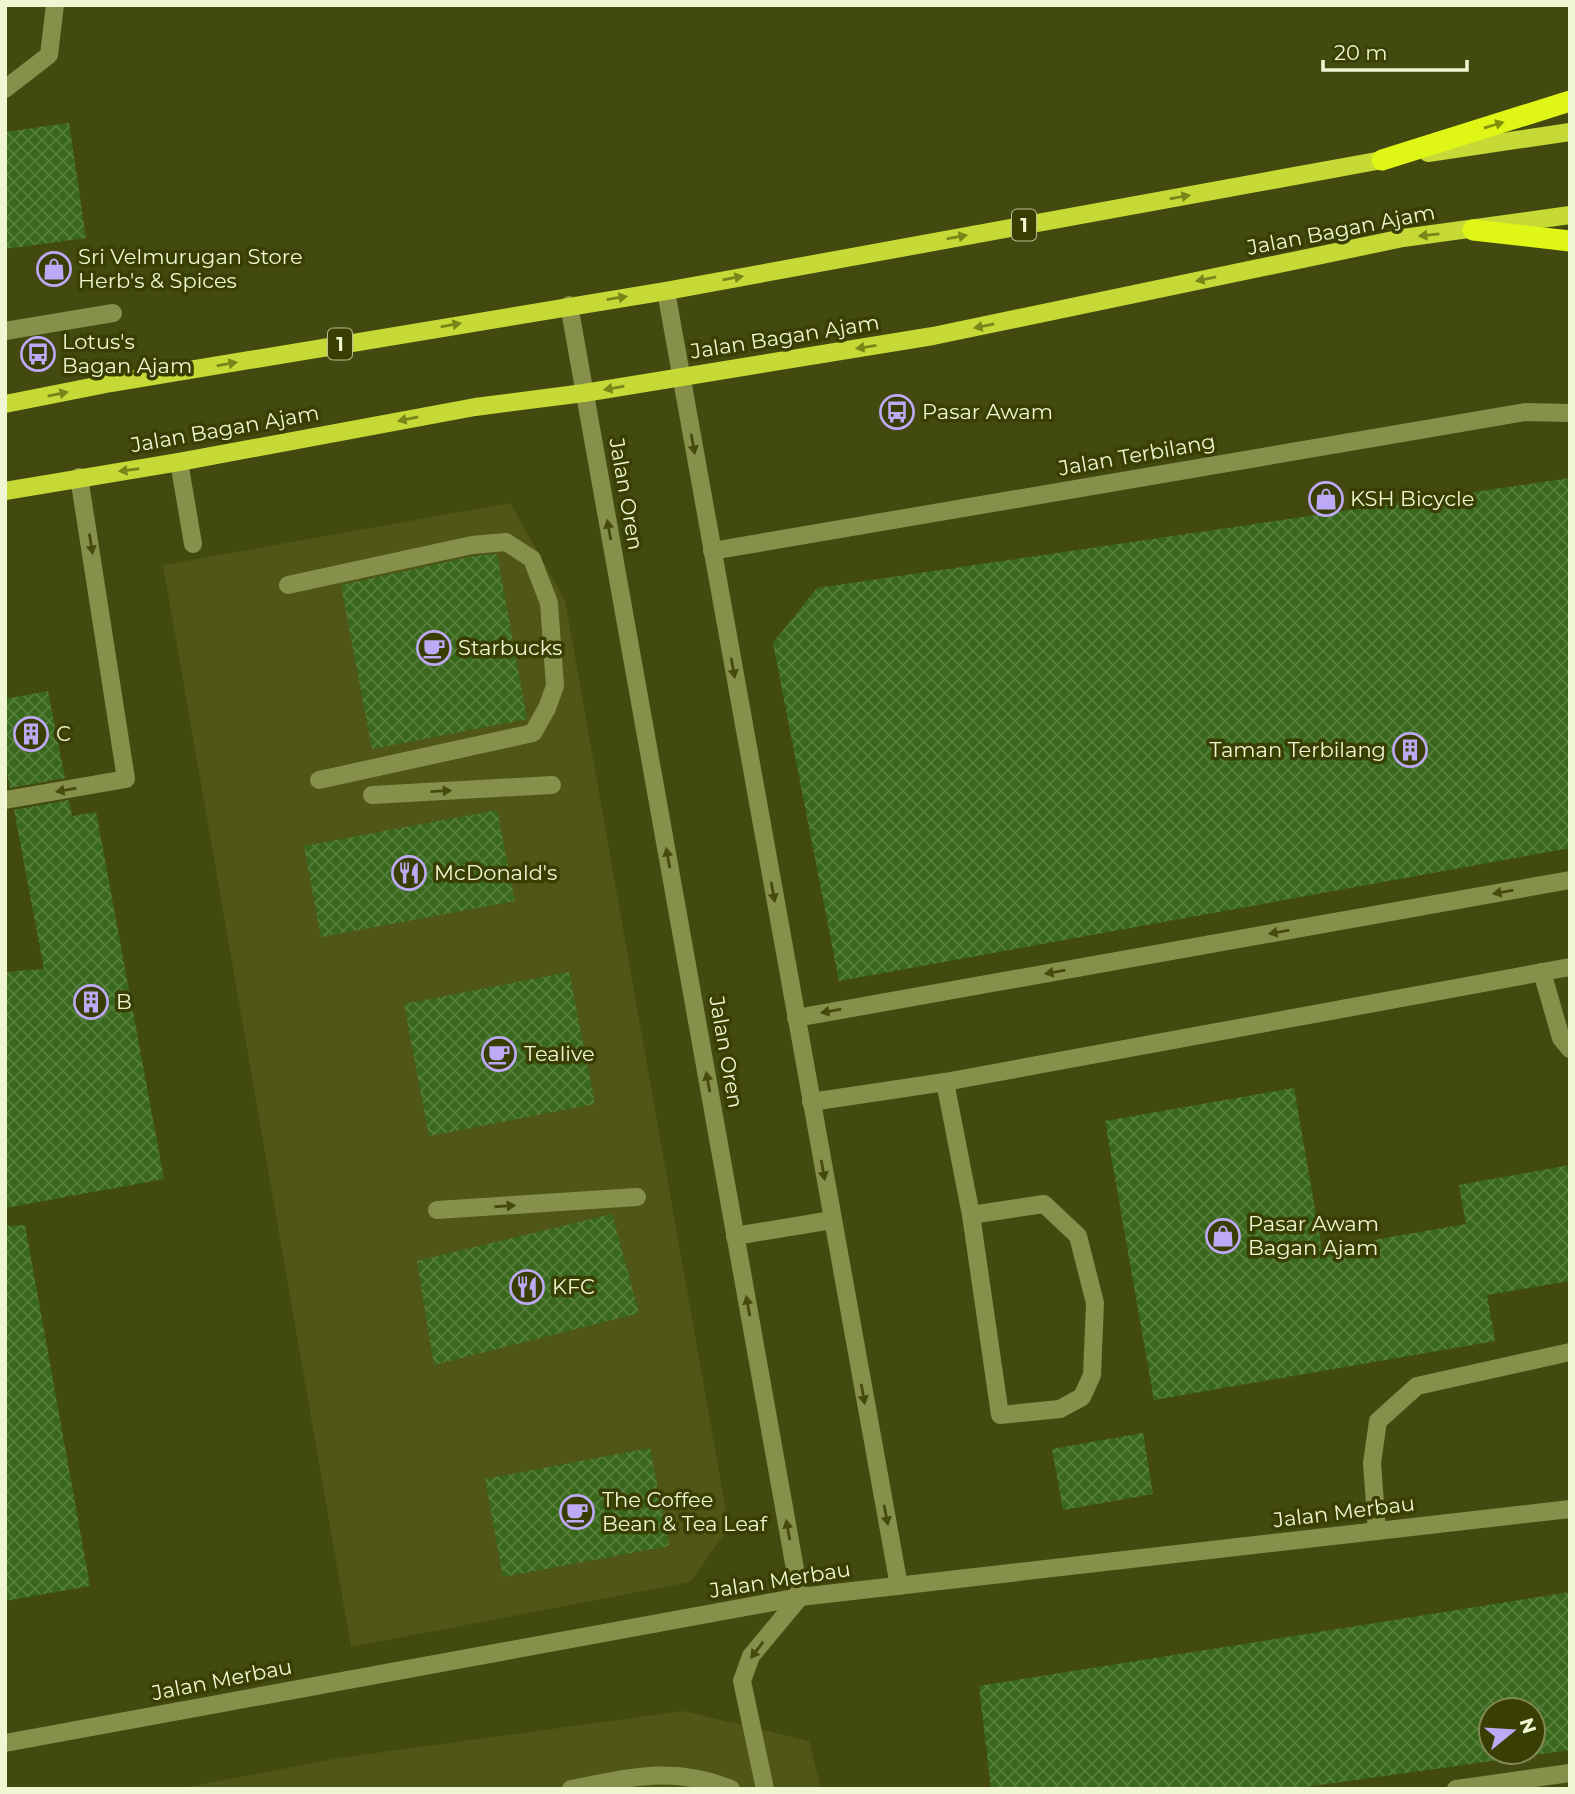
<svg xmlns="http://www.w3.org/2000/svg" width="1575" height="1794" font-family="Montserrat,sans-serif">
	<defs>
		<pattern id="building-cross-hatch" width="8" height="8" patternUnits="userSpaceOnUse" patternTransform="scale(1.75)"><rect width="8" height="8" fill="#39681c"/><path d="M0 0l8 8M0 8l8-8" fill="none" stroke="#567e3c"/></pattern>
	</defs>
	<rect width="100%" height="100%" fill="#434a10"/>
	<g fill="#4f5616">
		<polygon points="510,503 565,600 729,1528 690,1582 351,1647 163,565"/>
		<polygon points="683,1711 809,1741 821,1789 176,1789 339,1758"/>
	</g>
	<g fill="url(#building-cross-hatch)" fill-rule="evenodd">
		<polygon points="69,123 86,238 5,249 5,132"/>
		<polygon points="1570,478 1570,848 839,981 773,643 817,588"/>
		<polygon points="497,554 527,719 372,749 341,585 474,556"/>
		<polygon points="48,691 65,778 10,788 5,761 5,699"/>
		<polygon points="69,800 72,816 96,812 164,1179 5,1208 5,972 44,969 14,810"/>
		<polygon points="497,810 515,901 321,937 304,846"/>
		<polygon points="569,972 595,1104 429,1136 404,1004"/>
		<polygon points="1294,1088 1322,1249 1466,1224 1459,1185 1570,1165 1570,1281 1487,1295 1495,1341 1154,1400 1105,1121"/>
		<polygon points="612,1214 639,1313 434,1365 417,1261"/>
		<polygon points="25,1225 90,1586 5,1601 5,1226"/>
		<polygon points="1143,1433 1153,1494 1063,1510 1052,1449"/>
		<polygon points="650,1448 669,1546 503,1577 485,1479"/>
		<path d="M1570 1592V1750L1291 1789H991L979 1686ZM1491 1710H1533V1752H1491Z"/>
	</g>
	<g fill="none" stroke-linecap="round" stroke-linejoin="round">
		<g stroke="#86904b" stroke-width="18">
			<polyline points="5,89 49,55 55,5"/>
			<polyline points="666,291 899,1586"/>
			<polyline points="569,305 800,1597 751,1656 742,1681 765,1789"/>
			<polyline points="5,331 113,313"/>
			<polyline points="179,462 193,544"/>
			<polyline points="712,551 1525,412 1570,413"/>
			<polyline points="288,585 472,545 506,542 532,559 549,603 555,686 547,708 533,733 319,780"/>
			<polyline points="372,795 552,785"/>
			<polyline points="5,800 126,779 79,477"/>
			<polyline points="1542,972 1561,1038 1570,1049"/>
			<polyline points="796,1018 1570,880"/>
			<polyline points="945,1082 971,1215"/>
			<polyline points="811,1102 945,1082 1570,967"/>
			<polygon points="1044,1204 1078,1236 1095,1303 1092,1375 1082,1397 1060,1409 1000,1415 971,1215"/>
			<polyline points="437,1210 637,1197"/>
			<polyline points="735,1236 832,1220"/>
			<polyline points="1377,1531 1372,1463 1378,1421 1417,1386 1570,1352"/>
			<polyline points="5,1743 800,1597 1570,1509"/>
			<path d="M571 1789C630 1778 672 1765 731 1789"/>
			<polyline points="1456,1789 1570,1773"/>
		</g>
		<g stroke="#c7d936" stroke-width="18">
			<polyline points="1428,153 1570,132"/>
			<polyline points="5,404 111,383 666,291 1393,158"/>
			<polyline points="5,491 179,462 475,407 584,393 933,336 1403,238 1570,215"/>
		</g>
		<g stroke="#e0f616" stroke-width="21">
			<polyline points="1382,160 1570,101"/>
			<polyline points="1473,230 1570,241"/>
		</g>
	</g>
	<defs><path id="oneway-solid" d="M-6-.8H1V-3.2L6.5 0L1 3.2V.8H-6Z" transform="scale(1.75)"/></defs>
	<use fill="#84910b" href="#oneway-solid" transform="translate(1494 125) rotate(-17)"/>
	<g fill="#798419">
		<use href="#oneway-solid" transform="translate(1180 197) rotate(-10)"/>
		<use href="#oneway-solid" transform="translate(1429 235) rotate(174)"/>
		<use href="#oneway-solid" transform="translate(957 237) rotate(-10)"/>
		<use href="#oneway-solid" transform="translate(733 278) rotate(-10)"/>
		<use href="#oneway-solid" transform="translate(1206 279) rotate(168)"/>
		<use href="#oneway-solid" transform="translate(617 298) rotate(-9)"/>
		<use href="#oneway-solid" transform="translate(451 325) rotate(-10)"/>
		<use href="#oneway-solid" transform="translate(984 326) rotate(168)"/>
		<use href="#oneway-solid" transform="translate(866 347) rotate(171)"/>
		<use href="#oneway-solid" transform="translate(227 364) rotate(-10)"/>
		<use href="#oneway-solid" transform="translate(614 388) rotate(170)"/>
		<use href="#oneway-solid" transform="translate(58 394) rotate(-11)"/>
		<use href="#oneway-solid" transform="translate(408 419) rotate(169)"/>
		<use href="#oneway-solid" transform="translate(129 470) rotate(172)"/>
	</g>
	<g fill="#454b0d">
		<use href="#oneway-solid" transform="translate(693 444) rotate(80)"/>
		<use href="#oneway-solid" transform="translate(609 530) rotate(-100)"/>
		<use href="#oneway-solid" transform="translate(91 544) rotate(81)"/>
		<use href="#oneway-solid" transform="translate(733 668) rotate(80)"/>
		<use href="#oneway-solid" transform="translate(66 790) rotate(170)"/>
		<use href="#oneway-solid" transform="translate(441 791) rotate(-3)"/>
		<use href="#oneway-solid" transform="translate(668 858) rotate(-100)"/>
		<use href="#oneway-solid" transform="translate(773 892) rotate(80)"/>
		<use href="#oneway-solid" transform="translate(1503 892) rotate(170)"/>
		<use href="#oneway-solid" transform="translate(1279 932) rotate(170)"/>
		<use href="#oneway-solid" transform="translate(1055 972) rotate(170)"/>
		<use href="#oneway-solid" transform="translate(831 1011) rotate(170)"/>
		<use href="#oneway-solid" transform="translate(708 1082) rotate(-100)"/>
		<use href="#oneway-solid" transform="translate(823 1170) rotate(80)"/>
		<use href="#oneway-solid" transform="translate(505 1206) rotate(-4)"/>
		<use href="#oneway-solid" transform="translate(748 1306) rotate(-100)"/>
		<use href="#oneway-solid" transform="translate(863 1394) rotate(80)"/>
		<use href="#oneway-solid" transform="translate(886 1515) rotate(79)"/>
		<use href="#oneway-solid" transform="translate(788 1530) rotate(-100)"/>
		<use href="#oneway-solid" transform="translate(757 1650) rotate(127)"/>
	</g>
	<defs>
		<g id="shop-ring" transform="scale(1.75)"><circle r="9.5" fill="#393f02" stroke="#bda9f5" stroke-width="1.5"/><path d="M-5-2.5h2.3a2.7 3.5 0 0 1 5.4 0H5L5.5 6h-11ZM-1.5-2.5h3a1.5 2.3 0 0 0-3 0Z" fill="#bda9f5"/></g>
		<g id="bus-ring" transform="scale(1.75)"><circle r="9.5" fill="#393f02" stroke="#bda9f5" stroke-width="1.5"/><path d="M-5-6H5V4H4V6H2V4H-2V6H-4V4H-5ZM-3.5-4V0h7V-4ZM-3.5 1.2v1.5H-2V1.2ZM2 1.2v1.5H3.5V1.2Z" fill="#bda9f5"/></g>
		<g id="cafe-ring" transform="scale(1.75)"><circle r="9.5" fill="#393f02" stroke="#bda9f5" stroke-width="1.5"/><path d="M-5.5-4.5H6V0H3Q3 3.5 0 3.5H-2.5Q-5.5 3.5-5.5 0ZM3-3.2v2h1.7v-2ZM-6 4.5H4V6H-6Z" fill="#bda9f5"/></g>
		<g id="building-ring" transform="scale(1.75)"><circle r="9.5" fill="#393f02" stroke="#bda9f5" stroke-width="1.5"/><path d="M-4-6H4V6H1V3H-1V6H-4ZM-2.5-4.3h1.7v1.8h-1.7ZM.8-4.3h1.7v1.8H.8ZM-2.5-1h1.7V.8h-1.7ZM.8-1h1.7V.8H.8Z" fill="#bda9f5"/></g>
		<g id="restaurant-ring" transform="scale(1.75)"><circle r="9.5" fill="#393f02" stroke="#bda9f5" stroke-width="1.5"/><path d="M-5-6h1v4h1v-4h1v4h1v-4h1v5L-1.5 .5V6h-2V.5L-5-1ZM5-6V6H3V1.5H1.5Q1.5-4 5-6Z" fill="#bda9f5"/></g>
	</defs>
	<g fill-rule="evenodd">
		<use href="#shop-ring" x="54" y="269"/>
		<use href="#bus-ring" x="38" y="354"/>
		<use href="#bus-ring" x="897" y="412"/>
		<use href="#shop-ring" x="1326" y="499"/>
		<use href="#cafe-ring" x="434" y="648"/>
		<use href="#building-ring" x="31" y="734"/>
		<use href="#building-ring" x="1410" y="750"/>
		<use href="#restaurant-ring" x="409" y="873"/>
		<use href="#building-ring" x="91" y="1002"/>
		<use href="#cafe-ring" x="499" y="1054"/>
		<use href="#shop-ring" x="1223" y="1236"/>
		<use href="#restaurant-ring" x="527" y="1287"/>
		<use href="#cafe-ring" x="577" y="1512"/>
	</g>
	<g text-anchor="middle" stroke-width="7" stroke-linejoin="round" paint-order="stroke">
		<g fill="#393f02" stroke="#b8bf93" stroke-width="2">
			<rect x="1012" y="209.5" width="24" height="31" rx="5"/>
			<rect x="328" y="328.5" width="24" height="31" rx="5"/>
		</g>
		<g font-size="19" font-weight="bold" fill="#eff6d1">
			<text x="1024" y="232">1</text>
			<text x="340" y="351">1</text>
		</g>
		<g font-size="21" fill="#eff6d1" stroke="#393f02">
			<text transform="translate(1341 230) rotate(-11)" y="7">Jalan Bagan Ajam</text>
			<text transform="translate(785 337) rotate(-9)" y="7">Jalan Bagan Ajam</text>
			<text transform="translate(225 429) rotate(-10)" y="7">Jalan Bagan Ajam</text>
			<text transform="translate(1137 455) rotate(-10)" y="7">Jalan Terbilang</text>
			<text transform="translate(626 494) rotate(80)" y="7">Jalan Oren</text>
			<text transform="translate(726 1052) rotate(80)" y="7">Jalan Oren</text>
			<text transform="translate(1344 1512) rotate(-7)" y="7">Jalan Merbau</text>
			<text transform="translate(780 1580) rotate(-9)" y="7">Jalan Merbau</text>
			<text transform="translate(222 1680) rotate(-11)" y="7">Jalan Merbau</text>
		</g>
		<g font-size="21" fill="#eff6d1" stroke="#393f02" text-anchor="start">
			<text x="78" y="264">Sri Velmurugan Store<tspan x="78" dy="24">Herb's &amp; Spices</tspan></text>
			<text x="62" y="349">Lotus's<tspan x="62" dy="24">Bagan Ajam</tspan></text>
			<text x="922" y="419">Pasar Awam</text>
			<text x="1350" y="506">KSH Bicycle</text>
			<text x="458" y="655">Starbucks</text>
			<text x="56" y="741">C</text>
			<text x="1386" y="757" text-anchor="end">Taman Terbilang</text>
			<text x="434" y="880">McDonald's</text>
			<text x="116" y="1009">B</text>
			<text x="524" y="1061">Tealive</text>
			<text x="1248" y="1231">Pasar Awam<tspan x="1248" dy="24">Bagan Ajam</tspan></text>
			<text x="552" y="1294">KFC</text>
			<text x="602" y="1507">The Coffee<tspan x="602" dy="24">Bean &amp; Tea Leaf</tspan></text>
		</g>
	</g>
	<rect width="1575" height="1794" fill="none" stroke="#eff6d1" stroke-width="14"/>
	<g transform="translate(1512 1731) rotate(72)"><circle r="33" fill="#393f02" stroke="#828855" stroke-width="2"/>
	<path d="M0-5L12 26L0 18L-12 26Z" fill="#bda9f5"/>
	<text y="-10" font-size="19" font-weight="bold" text-anchor="middle" fill="#eff6d1">N</text>
	</g>
	<path d="M1323 60v10h144v-10" fill="none" stroke="#eff6d1" stroke-width="3.5"/>
	<text x="1334" y="60" font-size="21" fill="#eff6d1" stroke="#393f02" stroke-width="5" paint-order="stroke">20 m</text>
</svg>
